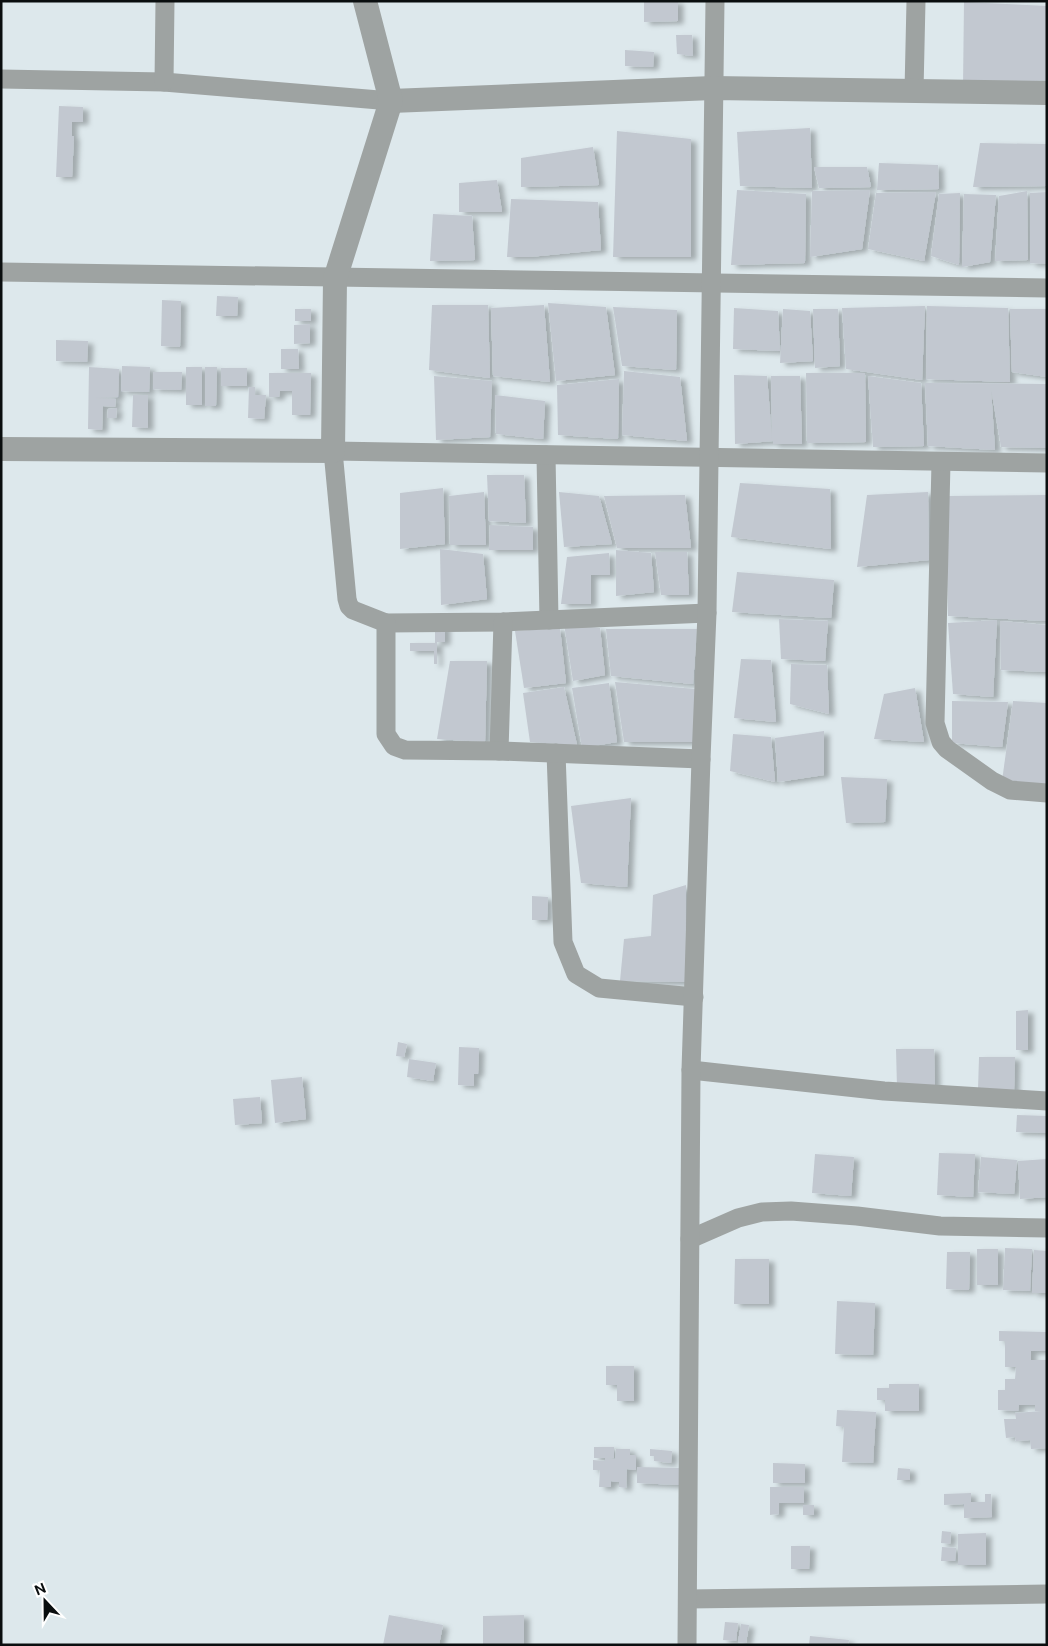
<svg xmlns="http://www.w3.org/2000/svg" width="1048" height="1646" font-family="'Public Sans',sans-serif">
	<defs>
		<filter id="shadow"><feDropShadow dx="5.5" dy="3" stdDeviation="2.5" flood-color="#0004"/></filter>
	</defs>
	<rect width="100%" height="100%" fill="#dde8ec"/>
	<g fill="#c2c8d0" filter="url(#shadow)">
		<polygon points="644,1 678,1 678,21 644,22"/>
		<polygon points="964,2 1047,6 1047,80 963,87"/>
		<polygon points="676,35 692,35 693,56 677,54"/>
		<polygon points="625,50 654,52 653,67 625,66"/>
		<polygon points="59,106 83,107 83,122 72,122 72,136 74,136 72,177 56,177"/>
		<polygon points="810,128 812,188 740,186 737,132"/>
		<polygon points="617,131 691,139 691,257 613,257"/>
		<polygon points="980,143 1047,144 1047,186 973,187"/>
		<polygon points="593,147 599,185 521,187 521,158"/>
		<polygon points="879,163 938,165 939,189 877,190"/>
		<polygon points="814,167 867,167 871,187 819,188"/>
		<polygon points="497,180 502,212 459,212 459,183"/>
		<polygon points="737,190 806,194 805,263 731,265"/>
		<polygon points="870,190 862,249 810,257 812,191"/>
		<polygon points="1027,191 1028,260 995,261 999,196"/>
		<polygon points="936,192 924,261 868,249 876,193"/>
		<polygon points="1047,192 1047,264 1030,263 1030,193"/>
		<polygon points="960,193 959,265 931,256 939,194"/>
		<polygon points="964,194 996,195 990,262 962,267"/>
		<polygon points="511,199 598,202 601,250 529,257 507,257"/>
		<polygon points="433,214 472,216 475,260 430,261"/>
		<polygon points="217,296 238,297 237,316 216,316"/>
		<polygon points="162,300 181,301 180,347 161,346"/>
		<polygon points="548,303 606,307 615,375 556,381"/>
		<polygon points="432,305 488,305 490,378 429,370"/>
		<polygon points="544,305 550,382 493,376 491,308"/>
		<polygon points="925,306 922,380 846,369 842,308"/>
		<polygon points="927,306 1008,308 1010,382 926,379"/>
		<polygon points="613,307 677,310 676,370 622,366"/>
		<polygon points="734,308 778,311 780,351 733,349"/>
		<rect x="295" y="309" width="16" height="12"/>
		<polygon points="783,309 810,311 813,361 780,363"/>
		<polygon points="813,309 838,309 840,366 815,368"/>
		<polygon points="1010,309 1047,309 1047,377 1012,372"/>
		<polygon points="310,324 310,343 294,344 294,325"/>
		<polygon points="56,340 88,341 87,362 56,361"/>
		<polygon points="281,349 298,349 299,369 281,369"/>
		<polygon points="122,366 150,367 149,392 121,391"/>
		<polygon points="89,367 119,369 118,397 95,398 116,399 115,407 103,406 102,430 88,429"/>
		<rect x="186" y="367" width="16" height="38"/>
		<polygon points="205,367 217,367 216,406 205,406"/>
		<rect x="221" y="368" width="26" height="18"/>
		<polygon points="624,371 680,377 687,441 622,435"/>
		<polygon points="153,372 182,372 181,390 153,389"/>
		<polygon points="269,373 311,373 310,415 292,415 292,391 280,391 279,397 269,397"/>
		<polygon points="806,373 865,373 866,442 807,443"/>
		<polygon points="734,375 767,376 772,439 771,376 800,376 802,444 773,444 773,441 735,444"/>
		<polygon points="434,376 492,381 490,437 436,440"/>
		<polygon points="868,376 921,383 924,446 873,447"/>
		<polygon points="619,379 618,439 558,435 557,385"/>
		<polygon points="925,383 1047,384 1047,448 1001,447 991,388 995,450 928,446"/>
		<polygon points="249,387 255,387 255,395 266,395 264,419 248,418"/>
		<polygon points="133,395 148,395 148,428 132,427"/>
		<polygon points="495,395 545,401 543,439 496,434"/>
		<polygon points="117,408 116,418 107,418 108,409"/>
		<polygon points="487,475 524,475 526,523 489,521"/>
		<polygon points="740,483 830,489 831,549 731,537"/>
		<polygon points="443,488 445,544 400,549 400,493"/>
		<polygon points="484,492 486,545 450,545 449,496"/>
		<polygon points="559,492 599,496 612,544 564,547"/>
		<polygon points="928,492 929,560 857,567 867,495"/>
		<polygon points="685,495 691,548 617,548 604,496"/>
		<polygon points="1047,495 1047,621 948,616 946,496"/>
		<polygon points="490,525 533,527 533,550 489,550"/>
		<polygon points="440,549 483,554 487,599 441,605"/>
		<polygon points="616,550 651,553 654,592 616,596"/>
		<polygon points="655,552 687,552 689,595 661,595"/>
		<polygon points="609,553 610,575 591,575 591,604 561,604 567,557"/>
		<polygon points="737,572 834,580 831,618 732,612"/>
		<polygon points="779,619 828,621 825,661 781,659"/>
		<polygon points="997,620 993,697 953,694 948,623"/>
		<polygon points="1000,621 1047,625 1047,672 1001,670"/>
		<polygon points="445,623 445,642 437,642 437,664 434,664 434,651 410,651 410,643 435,643 435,626"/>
		<polygon points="564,624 600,628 605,675 573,681"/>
		<polygon points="560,628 566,683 524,688 515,631"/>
		<polygon points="606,629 697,629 693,684 611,676"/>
		<polygon points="741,659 771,660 776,722 734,718"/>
		<polygon points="450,661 487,661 485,742 437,739"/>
		<polygon points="791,664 827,665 829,714 790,704"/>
		<polygon points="615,682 695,689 698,742 624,742"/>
		<polygon points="609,683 617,742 582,748 572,688"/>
		<polygon points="564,687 577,745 530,742 523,693"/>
		<polygon points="915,688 924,742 874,739 884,694"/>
		<polygon points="952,701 1008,702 1002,747 952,743"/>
		<polygon points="1013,701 1047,703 1047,787 1002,781"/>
		<polygon points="824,731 824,775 778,782 775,738"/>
		<polygon points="733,734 771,737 775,782 730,771"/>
		<polygon points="841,777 887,779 885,822 846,823"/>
		<polygon points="631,798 627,887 581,883 571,806"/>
		<polygon points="686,885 685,982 620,981 624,939 651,936 653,895"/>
		<polygon points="532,896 548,897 547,920 532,920"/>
		<polygon points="1028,1010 1028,1050 1016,1050 1016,1011"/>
		<polygon points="398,1042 407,1044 404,1057 396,1056"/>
		<polygon points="459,1047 479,1048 478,1074 474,1074 474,1086 458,1085"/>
		<polygon points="896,1049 934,1049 935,1086 897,1087"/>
		<polygon points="979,1057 1015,1057 1014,1091 978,1090"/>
		<polygon points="409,1059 436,1063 433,1081 407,1077"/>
		<polygon points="302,1077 306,1119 275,1123 271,1080"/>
		<polygon points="260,1097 262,1123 235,1125 233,1099"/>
		<polygon points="1017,1115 1047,1116 1047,1133 1016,1132"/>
		<polygon points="939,1153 975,1154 973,1197 937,1195"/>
		<polygon points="815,1154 854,1157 851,1196 812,1193"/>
		<polygon points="981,1157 1017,1160 1014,1194 978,1192"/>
		<polygon points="1047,1159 1047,1197 1020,1199 1018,1161"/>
		<polygon points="1005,1248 1032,1249 1030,1291 1003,1290"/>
		<rect x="977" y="1249" width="21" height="36"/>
		<polygon points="1034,1250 1047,1251 1047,1293 1032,1293"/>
		<polygon points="947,1252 970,1252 969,1290 946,1289"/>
		<polygon points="735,1259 769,1259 769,1304 734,1304"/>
		<polygon points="837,1301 875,1303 873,1355 835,1354"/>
		<polygon points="999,1331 1047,1332 1047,1351 1031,1351 1031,1360 1047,1360 1047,1448 1031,1449 1030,1440 1016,1441 1015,1437 1006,1438 1004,1419 1016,1419 1015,1413 1042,1411 1035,1411 1035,1405 1019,1405 1018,1411 998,1410 998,1390 1005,1390 1005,1379 1015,1379 1016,1367 1005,1367 1005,1341 999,1341"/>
		<polygon points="606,1366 634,1366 634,1401 617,1401 617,1385 606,1385"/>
		<polygon points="889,1384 919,1384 919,1411 885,1411 885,1400 877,1400 877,1388 889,1388"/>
		<polygon points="837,1410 876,1412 873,1463 842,1462 844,1427 836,1426"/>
		<rect x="594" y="1447" width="20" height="11"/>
		<polygon points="616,1449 630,1449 630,1455 636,1455 636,1470 627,1469 626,1488 619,1487 619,1482 611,1481 611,1487 599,1487 600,1470 593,1470 593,1460 605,1461 605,1458 615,1459"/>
		<polygon points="650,1449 672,1451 671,1463 654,1461 654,1456 650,1456"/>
		<polygon points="773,1463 805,1464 805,1483 773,1483"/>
		<polygon points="637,1467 680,1468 679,1485 637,1483"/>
		<polygon points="898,1468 910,1469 910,1480 897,1480"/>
		<polygon points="770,1487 804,1487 804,1503 779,1503 779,1514 770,1515"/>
		<polygon points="971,1493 971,1502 985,1502 985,1494 991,1494 992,1517 964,1518 964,1504 944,1505 944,1494"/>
		<rect x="803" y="1505" width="11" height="10"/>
		<polygon points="942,1531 951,1532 950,1544 941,1543"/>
		<polygon points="986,1533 986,1565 958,1565 958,1534"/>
		<polygon points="791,1546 810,1546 809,1569 791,1569"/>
		<polygon points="942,1547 956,1548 955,1561 941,1561"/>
		<polygon points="389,1615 443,1625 439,1645 383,1645"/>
		<polygon points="524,1615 524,1645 483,1645 483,1616"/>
		<polygon points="725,1622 738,1623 736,1641 723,1640"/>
		<polygon points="741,1624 749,1625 746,1643 738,1642"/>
		<polygon points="810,1636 849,1640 848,1645 809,1645"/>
	</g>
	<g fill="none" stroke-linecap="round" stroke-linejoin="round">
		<g stroke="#9ea3a2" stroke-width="19">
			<polyline points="1,79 164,82 391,101"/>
			<polyline points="164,82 165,1"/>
			<polyline points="914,91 916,1"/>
			<polyline points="1,272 1047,288"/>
			<polyline points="546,455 549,620"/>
			<polyline points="941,462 935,723 941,742 947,749 992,781 1010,790 1047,793"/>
			<polyline points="386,623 503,622 707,613"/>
			<polyline points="499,751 503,622"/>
			<polyline points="556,753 563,942 576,974 599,988 694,997"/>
			<polyline points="701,759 499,751 405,750 394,746 386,734 386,623 353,610 349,606 347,599 333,451 1047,463"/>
			<polyline points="691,1070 884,1091 1047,1101"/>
			<polyline points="690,1239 738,1218 762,1212 791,1211 857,1216 940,1226 1047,1228"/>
			<polyline points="688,1599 1047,1594"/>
			<polyline points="687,1645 691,1070 701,759 707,613 715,1"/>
		</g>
		<g stroke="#9ea3a2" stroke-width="24">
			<polyline points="391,101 713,88 1047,93"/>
			<polyline points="1,449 333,451 335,279 391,101 365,1"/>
		</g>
	</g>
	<rect width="1048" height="1646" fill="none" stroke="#0a0e0f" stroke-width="5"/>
	<g transform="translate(45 1601) rotate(338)" stroke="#ffffff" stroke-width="4" paint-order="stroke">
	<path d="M0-4L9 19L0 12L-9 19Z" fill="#0a0e0f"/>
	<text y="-8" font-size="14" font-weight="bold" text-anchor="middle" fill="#0a0e0f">N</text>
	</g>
</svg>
